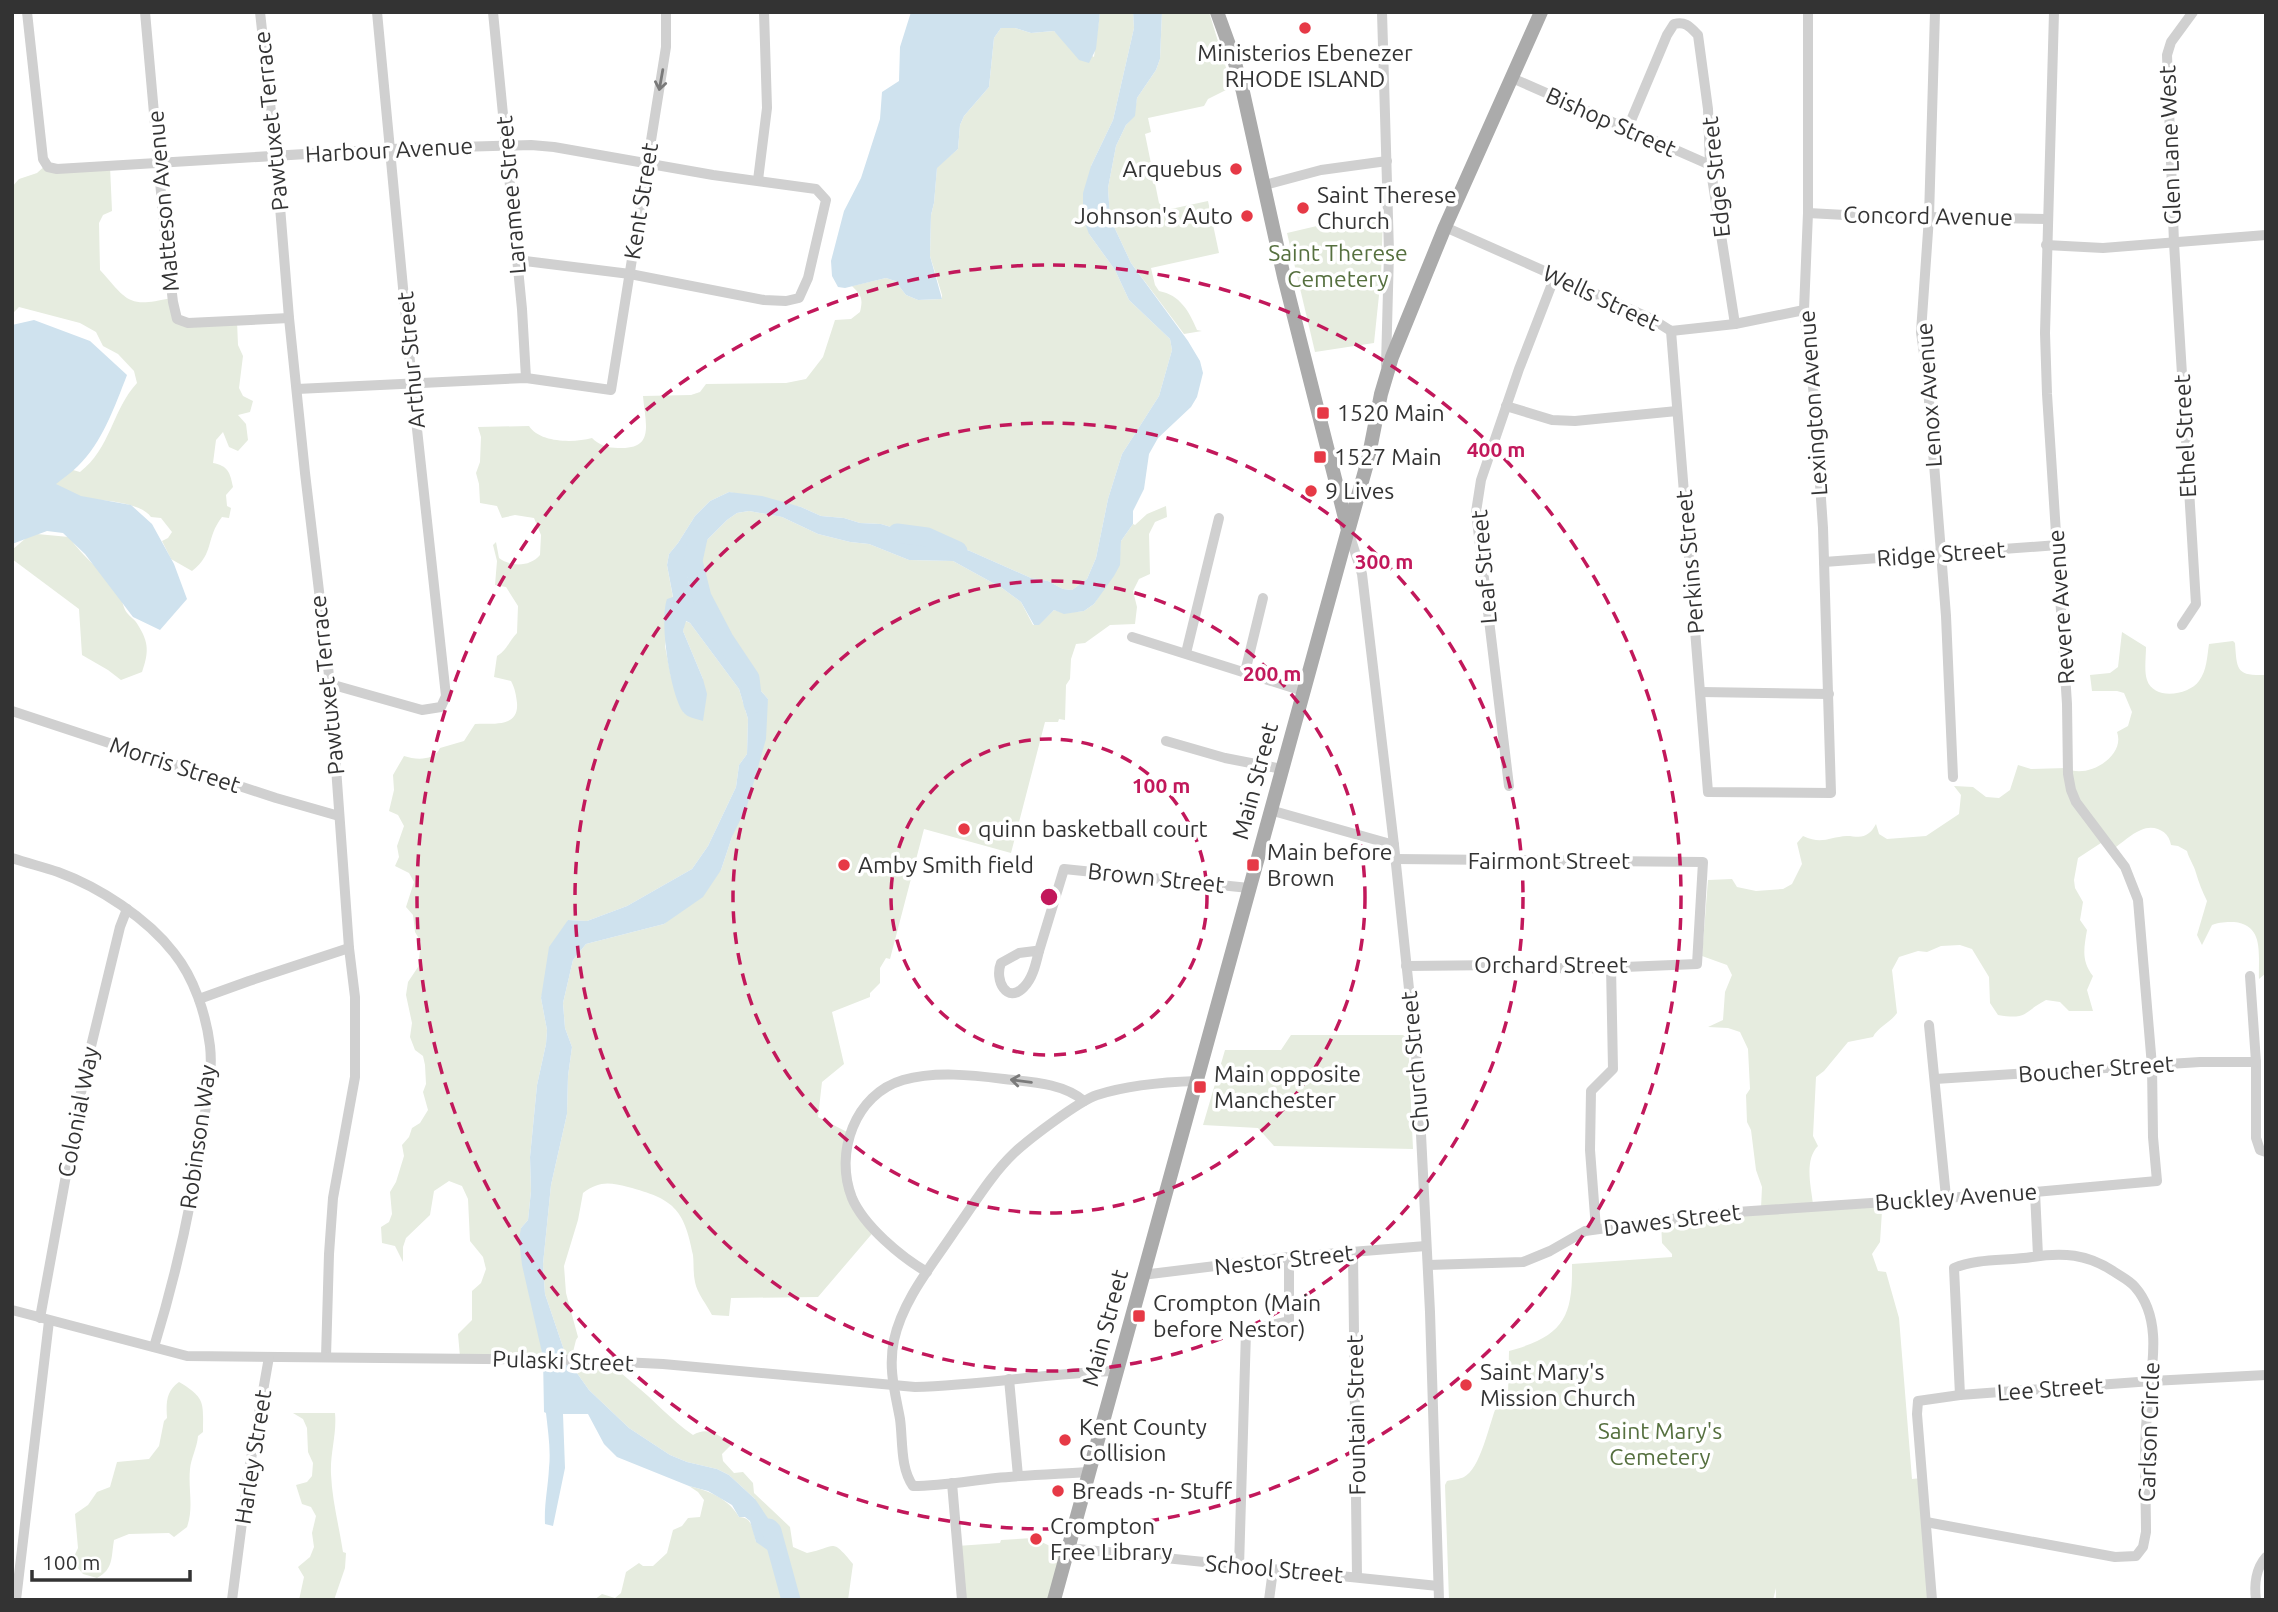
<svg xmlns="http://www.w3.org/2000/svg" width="2278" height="1612" font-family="Ubuntu,sans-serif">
	<rect width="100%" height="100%" fill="#fff"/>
	<g fill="#e6ecdf">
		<path d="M1100 12H1133L1134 28 1113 120 1091 166 1089 234 1115 270 1129 300 1170 339 1172 350 1159 396 1122 454 1108 499 1096 558 1087 579 1072 590 1063 589 1048 581 1031 578 970 551 881 524 860 523 844 518 821 516 801 507 729 492 710 501 695 516 678 543 669 554 667 565 673 598 665 646 671 677 684 713 703 679 683 631 685 621 690 623 739 689 748 719 747 754 739 765 736 787 708 846 692 869 627 906 587 921 568 920 541 998 547 1030 546 1044 537 1085 530 1157 531 1191 528 1220 521 1228 543 1357H460L458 1334 472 1320V1291L481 1283 486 1269 483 1257 470 1241 468 1199 462 1186 449 1181 434 1191 430 1215 406 1238 403 1247V1262L395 1246 382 1243 381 1227 389 1222 392 1214 390 1192 396 1182 404 1156 402 1145 409 1137 412 1128 420 1123 428 1110 423 1092 426 1084 425 1065 423 1056 415 1050 410 1037 412 1023 406 995 408 982 418 967 421 942 415 932 413 915 406 907 414 882 409 873 395 866 399 857 397 846 404 826 398 815 389 811 394 790 393 775 404 756C416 760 434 761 440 748L464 741 475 724C493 723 519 728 517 703 516 694 515 689 511 681L494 677 497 656C507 650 509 641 517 633L518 606 506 587 495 585 497 561 493 545 496 542 499 558C511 567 530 567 540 555L541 535 534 518 515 515 502 518 497 506 480 503 479 484 476 473 480 462 481 437 478 427 529 426C540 443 574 443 592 438 599 445 608 448 618 448 656 450 645 423 643 396L691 395 700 392 706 384 786 383 806 379 823 357 835 320 851 319 860 312C863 299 862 296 852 286L886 278 895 281 906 295 918 300 942 299V295L930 256 931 215 934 203 937 167 958 149 960 125 964 116 989 87 994 38 1001 28H1015L1031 33 1054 31 1065 41 1094 57Z"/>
		<path d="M1162 12H1209L1232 87 1208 99 1204 106 1148 118 1151 132 1145 134 1159 203 1166 210 1208 201 1219 253 1151 268 1155 285 1159 291C1180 295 1189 311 1197 330L1202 331 1184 334 1131 263 1110 218 1108 188 1116 146 1126 125 1134 116 1137 98 1156 70 1160 59Z"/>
		<path d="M46 165 110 166 112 211 103 215 99 223 100 270C128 301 127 308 171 298L180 320 237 321 238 345 243 356 239 388 243 396 253 401 250 412 238 415 246 424 248 440 238 451 229 447 223 432 216 440 213 463C228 466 230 472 233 487L226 495 227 506 231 508 229 518 222 517C205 539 215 553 192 571L171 559 162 541 168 538 172 532 161 518 151 517C138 499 88 500 65 497L51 479 66 468 80 472C111 448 112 410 137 383L134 371 118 354 103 346 96 332 80 323 19 307 12 314V187L19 179 37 173Z"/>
		<polygon points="1383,216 1381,276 1374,343 1315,352 1287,233 1351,218"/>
		<path d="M1166 506 1167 517 1155 522 1149 534 1150 574 1139 579 1133 591 1137 607 1135 624 1110 625 1085 643 1076 644 1071 659 1070 679 1066 685 1065 720 1059 719 1058 722H1045L1011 853 924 829 890 959 886 958 880 968V983L870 993V997L832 1012 844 1064 822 1082 818 1117 847 1132 852 1193 876 1229 818 1297 731 1298 729 1316 712 1315C707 1305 697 1293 695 1282 693 1273 694 1264 693 1255 684 1208 673 1199 628 1187 609 1182 599 1181 583 1193L578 1220 564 1266 566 1293 578 1337 576 1340 571 1360 610 1361C617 1371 625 1376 634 1384 654 1400 671 1420 693 1435 708 1426 718 1435 732 1444L722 1454 723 1461 734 1473 743 1472 753 1483 754 1493 790 1527 793 1547 807 1553C836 1548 830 1536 853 1564L848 1600H594L602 1594 615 1598 621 1593 626 1572 639 1563 643 1566H653L667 1553 673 1530 682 1526 688 1518 700 1517 704 1500 698 1492 689 1486C709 1491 728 1498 739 1517 753 1517 753 1531 756 1542L755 1499 729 1475 717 1469 687 1462 670 1455 629 1428 589 1390 567 1359 545 1294 543 1264 551 1185 567 1114 568 1076 572 1047 565 1028 563 1003 573 960 586 944 664 924 721 870 732 837 768 699 748 676 705 612 700 591 689 584 687 573 696 551 727 520 737 513 749 511 782 517 818 534 850 542 869 544 909 560 953 561 1002 588 1021 602 1033 625H1038L1054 610 1064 613 1084 611 1094 604 1119 565 1121 541 1133 524 1135 525 1147 514Z"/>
		<path d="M37 534 69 537C83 558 106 573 119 594 123 601 123 609 128 614 130 617 134 619 136 622 148 640 150 650 142 672L121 680 108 670 82 655 79 609 12 559V550L26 538Z"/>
		<path d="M2122 632 2146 647C2146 657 2144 671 2147 680 2154 701 2189 695 2199 681 2207 670 2207 657 2209 644L2233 641 2235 643C2237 670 2236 676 2266 675V973L2259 979C2258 955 2265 925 2234 922 2225 922 2220 922 2212 925L2202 945 2197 935 2207 901C2202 891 2199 883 2196 873 2194 865 2189 859 2187 851L2178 846 2171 845C2169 831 2154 824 2141 830 2131 834 2122 843 2113 849L2104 841 2078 858 2074 880 2075 888 2083 902 2080 920 2087 930C2084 948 2081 961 2093 976L2087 990 2093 1011H2069L2060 1002 2046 1000C2023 1012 2028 1020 1998 1015L1990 1003 1989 977 1972 949 1960 945 1941 946 1927 952 1918 951 1899 957 1892 970 1897 1013C1891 1022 1877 1028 1873 1037L1848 1042 1824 1071 1816 1077 1813 1136 1818 1146C1804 1160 1811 1186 1813 1204L1877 1201 1882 1211 1880 1242 1872 1254 1878 1271 1886 1272 1899 1318 1912 1479 1922 1478 1932 1600H1776V1588L1773 1600H1449L1445 1485 1447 1481C1452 1480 1460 1479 1464 1477 1480 1469 1489 1426 1495 1410L1505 1403 1508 1396 1509 1351C1563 1336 1573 1318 1572 1264L1672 1257V1254L1662 1243 1661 1221 1761 1208 1762 1187 1756 1170 1751 1130 1747 1122 1746 1095 1750 1089 1748 1049 1740 1032 1728 1028 1708 1027 1723 1020 1725 992 1732 975 1727 965 1702 956 1708 880 1732 879 1737 887 1756 891 1783 889 1792 884 1802 864 1797 843 1803 836C1822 845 1829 837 1847 836 1855 836 1862 839 1869 833 1872 831 1874 827 1876 824L1879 834 1887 839 1926 836 1959 814 1961 795 1954 786 1973 787 1986 797 1999 798 2010 790 2018 765 2031 769 2066 768C2086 780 2126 757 2117 732L2128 726 2132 712 2124 693 2117 691H2092L2090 675 2110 673 2118 667Z"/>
		<polygon points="1291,1035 1403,1035 1408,1039 1413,1149 1274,1146 1258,1128 1203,1125 1225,1050 1281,1050"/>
		<path d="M179 1382C206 1398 203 1403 203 1432L198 1436C197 1448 191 1458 190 1469 188 1490 194 1507 187 1527L174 1537 169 1533 129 1534 114 1540C111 1557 114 1569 97 1578L83 1574 72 1561 78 1548 75 1514 88 1505 97 1492 110 1487 117 1462 149 1459 159 1446 164 1421 167 1418C166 1403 166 1391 179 1382Z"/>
		<path d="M293 1413H335C337 1434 330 1453 331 1474 332 1500 339 1526 343 1552L346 1553 345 1568 334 1600H299L304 1577 298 1567 310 1557 314 1547 312 1533 316 1516 311 1507 302 1504 296 1485 307 1482 312 1476 313 1463 308 1452 307 1428 303 1419Z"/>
		<polygon points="1033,1538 1065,1553 1053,1600 961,1600 957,1546 1000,1543 1001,1540"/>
	</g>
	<g fill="#cfe2ee">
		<polygon points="911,12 1100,12 1096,49 1089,63 1079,60 1054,31 1031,33 1015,28 1001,28 994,38 989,87 964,116 960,125 958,149 937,168 934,203 931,215 930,256 942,299 918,300 906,295 895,281 886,278 845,288 838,287 832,276 831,261 844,211 861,178 880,119 882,92 899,81 900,47"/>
		<path d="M1133 12H1162L1160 59 1156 70 1137 98 1135 116 1126 125 1116 146 1108 188 1110 218 1131 263 1188 341 1200 361 1203 373 1197 397 1191 407 1158 438 1149 454 1144 489 1133 511V524L1121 541 1120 565 1114 576 1094 604 1084 611 1064 614 1054 610 1039 625H1034L1021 602 1002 588 953 561 909 560 869 544 850 542 818 534 782 517 749 511 737 513 727 520 696 551 687 573 689 584 700 591 705 612 748 676 768 699 766 739 747 806 732 837 721 870 703 897 664 924 586 944 573 960 563 1003 565 1028 572 1047 568 1076 567 1114 551 1185 543 1264 545 1294 567 1359 589 1390 629 1428 670 1455 687 1462 717 1469 729 1475 755 1499 784 1542V1552L772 1553 756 1542 750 1521 745 1517H739L732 1505 708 1491 689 1486 617 1457 604 1444 588 1414H563L565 1468 553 1526 545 1524C544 1504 548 1488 549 1468 551 1450 548 1432 546 1413L544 1412 543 1357 522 1265 519 1239 521 1228 528 1220 531 1191 530 1157 537 1085 546 1044 547 1030 541 998 549 947 568 920 587 921 627 906 692 869 708 846 736 787 739 765 747 754 748 719 739 689 690 623 686 621 683 631 703 679 707 694 703 721C697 719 688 718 683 712 670 693 659 621 667 599L673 597 667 565 669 554 678 543 695 516 710 501 729 492 762 496 801 507 821 516 844 518 860 523 881 524 970 551 1031 578 1048 581 1063 589 1072 590 1087 579 1096 558 1108 499 1122 454 1159 396 1172 350 1170 339 1129 300 1115 270 1089 234 1083 218V193L1091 166 1113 120 1134 28Z"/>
		<path d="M34 320 90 341 127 375C115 406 102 443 78 466 71 473 63 478 56 484L81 496 131 505 152 524 174 564 187 599 160 630 133 617 85 554 63 533 47 531 12 544V325Z"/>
	</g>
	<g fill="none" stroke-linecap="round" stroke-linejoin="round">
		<g stroke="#cfe2ee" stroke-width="19">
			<polyline points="699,533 693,561 702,597 724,639 750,678 753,704"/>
			<polyline points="897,533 927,537 958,551"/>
			<polyline points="769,1528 772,1531 791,1600"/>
		</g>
		<g stroke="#d0d0d0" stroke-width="10">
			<polyline points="27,12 43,159 48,167 57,169 389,149 531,145 554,147 713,175 816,189 826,200 808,278 799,298 786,301 764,300 630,274 517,260"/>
			<polyline points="145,12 164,226 173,302 177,319 188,323 289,318"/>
			<polyline points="260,12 276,157 289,318 305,473 330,684 349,948 355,997 355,1077 333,1198 329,1254 326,1357"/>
			<polyline points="493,12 522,309 526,378"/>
			<polyline points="1382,12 1389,252 1386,366"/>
			<polyline points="1935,12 1929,217 1921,332 1927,375 1946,616 1953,777"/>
			<polyline points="1512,78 1710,165"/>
			<path d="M1627 130 1667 35 1674 24C1686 21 1690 27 1698 35L1708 109 1710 165 1735 324"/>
			<polyline points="758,180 767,108 764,12"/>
			<polyline points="1265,185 1321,170 1387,161"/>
			<polyline points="1808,213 1864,216 2047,219"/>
			<polyline points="1445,227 1612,301 1652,319 1671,331 1735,324 1804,310"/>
			<polyline points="2046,245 2103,248 2266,235"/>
			<polyline points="1671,331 1708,792 1831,793 1823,528 1814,396 1804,310 1808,213 1808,12"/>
			<polyline points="297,389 526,378 611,390 666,47 666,12"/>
			<polyline points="1506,406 1552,420 1575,421 1677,411"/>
			<polyline points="1348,530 1362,574 1394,845 1418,1075 1430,1312 1439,1600"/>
			<polyline points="1824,562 2058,545"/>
			<polyline points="2182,625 2196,604 2174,243 2167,55 2171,42 2193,12"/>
			<polyline points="1132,637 1303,691"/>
			<polyline points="1186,653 1219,518"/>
			<polyline points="1245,672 1263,598"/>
			<polyline points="330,684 422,710 441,707 446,696 412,383 377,12"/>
			<polyline points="1701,692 1829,694"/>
			<polyline points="12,711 276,798 339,816"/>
			<polyline points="1166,741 1225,758 1282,769"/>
			<polyline points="1509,786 1476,512 1481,480 1519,369 1555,276"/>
			<polyline points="1270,810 1394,845"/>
			<path d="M12 858C27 863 43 867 58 872 99 887 147 918 174 953 194 978 206 1014 210 1046 213 1072 207 1099 203 1125 193 1200 176 1275 154 1347"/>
			<polyline points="1395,859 1703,862 1697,964 1576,969 1502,965 1406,966"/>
			<path d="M1035 951H1039C1036 963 1033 978 1024 987 1007 1005 994 980 1001 963L1019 953Z"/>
			<polyline points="1039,951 1064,869 1249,888"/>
			<polyline points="2250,976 2256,1062 2256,1138 2260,1150 2266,1152"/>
			<polyline points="199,999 249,981 349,948"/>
			<polyline points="1929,1025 1946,1197"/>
			<polyline points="1935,1079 2200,1062 2256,1062"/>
			<polyline points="2035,1192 2038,1256"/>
			<polyline points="1596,1229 1590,1150 1591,1091 1613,1069 1611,966"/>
			<polyline points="1353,1252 1357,1577"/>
			<polyline points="1428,1265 1523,1262 1550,1251 1585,1231 1672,1219 1737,1212 2035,1192 2157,1181 2153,1137 2152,1066 2138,900 2125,867 2076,802 2071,790 2068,774 2067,704 2047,394 2045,333 2054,12"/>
			<path d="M927 1272C901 1257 864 1226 852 1198 834 1153 855 1094 903 1080 935 1071 972 1075 1004 1079 1031 1082 1063 1083 1084 1101"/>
			<polyline points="1142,1275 1289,1257 1426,1246"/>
			<path d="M12 1310 187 1356 580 1360 663 1364 915 1387C983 1385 1050 1373 1117 1371"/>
			<polyline points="40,1318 85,1071 120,927 127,909"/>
			<polyline points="1009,1379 1018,1476"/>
			<path d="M1090 1472C1059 1474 1027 1475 996 1478 968 1481 941 1486 913 1486 900 1468 903 1440 900 1419 895 1392 888 1368 894 1340 903 1299 933 1264 956 1229 974 1204 991 1175 1014 1153 1029 1139 1079 1101 1097 1095 1128 1085 1164 1082 1197 1081"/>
			<polyline points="952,1483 962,1600"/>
			<path d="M1926 1522 2115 1557 2136 1556 2143 1547 2146 1532C2146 1493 2143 1453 2147 1415 2150 1374 2165 1321 2135 1287 2129 1280 2120 1276 2113 1271 2087 1254 2063 1252 2032 1257 2007 1261 1977 1258 1954 1268L1960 1395"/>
			<polyline points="1068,1548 1438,1586"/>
			<polyline points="1239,1567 1246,1331 1289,1321 1289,1257"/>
			<polyline points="16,1600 49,1321"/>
			<polyline points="232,1600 248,1476 269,1357"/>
			<polyline points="1269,1600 1273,1570"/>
			<polyline points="1932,1600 1917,1414 1918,1401 1960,1395 2152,1381 2266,1375"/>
			<path d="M2256 1600C2254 1585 2256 1568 2266 1557"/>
		</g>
		<g stroke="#ababab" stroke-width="14">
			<polyline points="1349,528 1368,460 1381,394 1392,357 1445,227 1541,12"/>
			<polyline points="1054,1600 1348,530 1284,277 1243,92 1233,56 1217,12"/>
		</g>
	</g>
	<defs><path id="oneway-shaft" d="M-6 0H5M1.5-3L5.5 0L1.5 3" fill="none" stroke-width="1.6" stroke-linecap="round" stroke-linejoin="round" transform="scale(1.75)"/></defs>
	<g stroke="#7a7a7a">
		<use href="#oneway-shaft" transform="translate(661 80) rotate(100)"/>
		<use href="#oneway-shaft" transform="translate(1021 1081) rotate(-173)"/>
	</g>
	<g fill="none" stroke="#c2185b" stroke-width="3.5" stroke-dasharray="12 9">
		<circle cx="1049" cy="897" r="158"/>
		<circle cx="1049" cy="897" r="316"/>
		<circle cx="1049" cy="897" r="474"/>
		<circle cx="1049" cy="897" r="632"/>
	</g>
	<g fill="#e63946" stroke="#fff" stroke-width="2.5">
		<circle cx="1305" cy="28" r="7"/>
		<circle cx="1236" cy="169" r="7"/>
		<circle cx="1303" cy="208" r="7"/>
		<circle cx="1247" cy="216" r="7"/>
		<rect x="1316" y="406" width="14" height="14" rx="3.5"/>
		<rect x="1313" y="450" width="14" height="14" rx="3.5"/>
		<circle cx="1311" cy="491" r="7"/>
		<circle cx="964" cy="829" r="7"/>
		<circle cx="844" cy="865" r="7"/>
		<rect x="1246" y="858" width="14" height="14" rx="3.5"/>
		<rect x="1193" y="1080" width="14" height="14" rx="3.5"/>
		<rect x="1132" y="1309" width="14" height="14" rx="3.5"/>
		<circle cx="1466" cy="1385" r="7"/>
		<circle cx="1065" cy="1440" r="7"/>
		<circle cx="1058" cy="1491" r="7"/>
		<circle cx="1036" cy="1539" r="7"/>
	</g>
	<g text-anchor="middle" stroke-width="7" stroke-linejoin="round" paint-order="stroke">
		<g font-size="23" fill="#333" stroke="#fff" text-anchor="start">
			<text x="1305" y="61" text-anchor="middle">Ministerios Ebenezer<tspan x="1305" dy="26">RHODE ISLAND</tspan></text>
			<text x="1222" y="177" text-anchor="end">Arquebus</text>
			<text x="1317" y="203">Saint Therese<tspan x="1317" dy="26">Church</tspan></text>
			<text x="1233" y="224" text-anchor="end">Johnson's Auto</text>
			<text x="1337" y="421">1520 Main</text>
			<text x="1334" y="465">1527 Main</text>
			<text x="1325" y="499">9 Lives</text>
			<text x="978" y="837">quinn basketball court</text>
			<text x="1267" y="860">Main before<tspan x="1267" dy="26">Brown</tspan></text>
			<text x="858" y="873">Amby Smith field</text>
			<text x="1214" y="1082">Main opposite<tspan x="1214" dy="26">Manchester</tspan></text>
			<text x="1153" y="1311">Crompton (Main<tspan x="1153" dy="26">before Nestor)</tspan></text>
			<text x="1480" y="1380">Saint Mary's<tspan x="1480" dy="26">Mission Church</tspan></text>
			<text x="1079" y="1435">Kent County<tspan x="1079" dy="26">Collision</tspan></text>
			<text x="1072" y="1499">Breads -n- Stuff</text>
			<text x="1050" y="1534">Crompton<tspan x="1050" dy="26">Free Library</tspan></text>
		</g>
		<g font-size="23" fill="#333" stroke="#fff">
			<text transform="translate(271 121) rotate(-96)" y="8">Pawtuxet Terrace</text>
			<text transform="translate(1611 122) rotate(24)" y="8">Bishop Street</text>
			<text transform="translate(2170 145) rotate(-92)" y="8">Glen Lane West</text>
			<text transform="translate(389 150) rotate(-3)" y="8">Harbour Avenue</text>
			<text transform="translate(1716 177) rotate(-96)" y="8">Edge Street</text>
			<text transform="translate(511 195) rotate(-95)" y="8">Laramee Street</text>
			<text transform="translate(163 201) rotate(-95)" y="8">Matteson Avenue</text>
			<text transform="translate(641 201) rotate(-81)" y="8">Kent Street</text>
			<text transform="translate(1928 216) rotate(1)" y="8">Concord Avenue</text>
			<text transform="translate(1601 298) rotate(25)" y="8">Wells Street</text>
			<text transform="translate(411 360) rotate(-95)" y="8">Arthur Street</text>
			<text transform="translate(1929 395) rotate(-94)" y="8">Lenox Avenue</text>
			<text transform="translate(1813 403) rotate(-94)" y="8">Lexington Avenue</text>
			<text transform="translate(2185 436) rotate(-93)" y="8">Ethel Street</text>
			<text transform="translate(1941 554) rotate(-4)" y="8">Ridge Street</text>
			<text transform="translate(1690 562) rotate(-95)" y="8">Perkins Street</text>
			<text transform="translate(1484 567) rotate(-95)" y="8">Leaf Street</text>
			<text transform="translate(2061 607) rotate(-94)" y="8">Revere Avenue</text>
			<text transform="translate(327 685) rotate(-96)" y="8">Pawtuxet Terrace</text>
			<text transform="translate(175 765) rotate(18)" y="8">Morris Street</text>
			<text transform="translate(1255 781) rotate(-75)" y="8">Main Street</text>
			<text x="1549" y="869">Fairmont Street</text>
			<text transform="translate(1156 878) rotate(6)" y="8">Brown Street</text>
			<text x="1551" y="973">Orchard Street</text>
			<text transform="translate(1415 1062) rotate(-95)" y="8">Church Street</text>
			<text transform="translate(2096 1069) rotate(-4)" y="8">Boucher Street</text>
			<text transform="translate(78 1112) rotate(-79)" y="8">Colonial Way</text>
			<text transform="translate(198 1137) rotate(-82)" y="8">Robinson Way</text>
			<text transform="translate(1956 1197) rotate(-4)" y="8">Buckley Avenue</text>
			<text transform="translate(1672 1220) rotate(-7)" y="8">Dawes Street</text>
			<text transform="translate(1284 1260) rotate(-6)" y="8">Nestor Street</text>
			<text transform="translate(1105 1328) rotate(-75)" y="8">Main Street</text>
			<text transform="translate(563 1361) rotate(2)" y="8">Pulaski Street</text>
			<text transform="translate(2050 1389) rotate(-4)" y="8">Lee Street</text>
			<text transform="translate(1356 1415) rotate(-91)" y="8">Fountain Street</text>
			<text transform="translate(2149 1432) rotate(-88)" y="8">Carlson Circle</text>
			<text transform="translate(253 1457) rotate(-81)" y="8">Harley Street</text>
			<text transform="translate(1274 1569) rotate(5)" y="8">School Street</text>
		</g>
		<g font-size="23" fill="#56703f" stroke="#fff">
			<text x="1338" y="261">Saint Therese<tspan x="1338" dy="26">Cemetery</tspan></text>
			<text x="1660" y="1439">Saint Mary's<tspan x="1660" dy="26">Cemetery</tspan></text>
		</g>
	</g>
	<circle cx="1049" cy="897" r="10" fill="#c2185b" stroke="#fff" stroke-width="3.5"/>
	<g font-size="21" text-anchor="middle" font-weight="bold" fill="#c2185b" stroke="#fff" stroke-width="7" stroke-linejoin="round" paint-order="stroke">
		<text x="1496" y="457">400 m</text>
		<text x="1384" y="569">300 m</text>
		<text x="1272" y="681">200 m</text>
		<text x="1161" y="793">100 m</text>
	</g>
	<rect width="2278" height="1612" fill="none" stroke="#333333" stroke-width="28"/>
	<path d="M32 1570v10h158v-10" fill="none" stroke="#333333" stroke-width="3.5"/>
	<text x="42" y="1570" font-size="21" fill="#333333" stroke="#ffffff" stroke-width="5" paint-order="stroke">100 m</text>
</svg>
